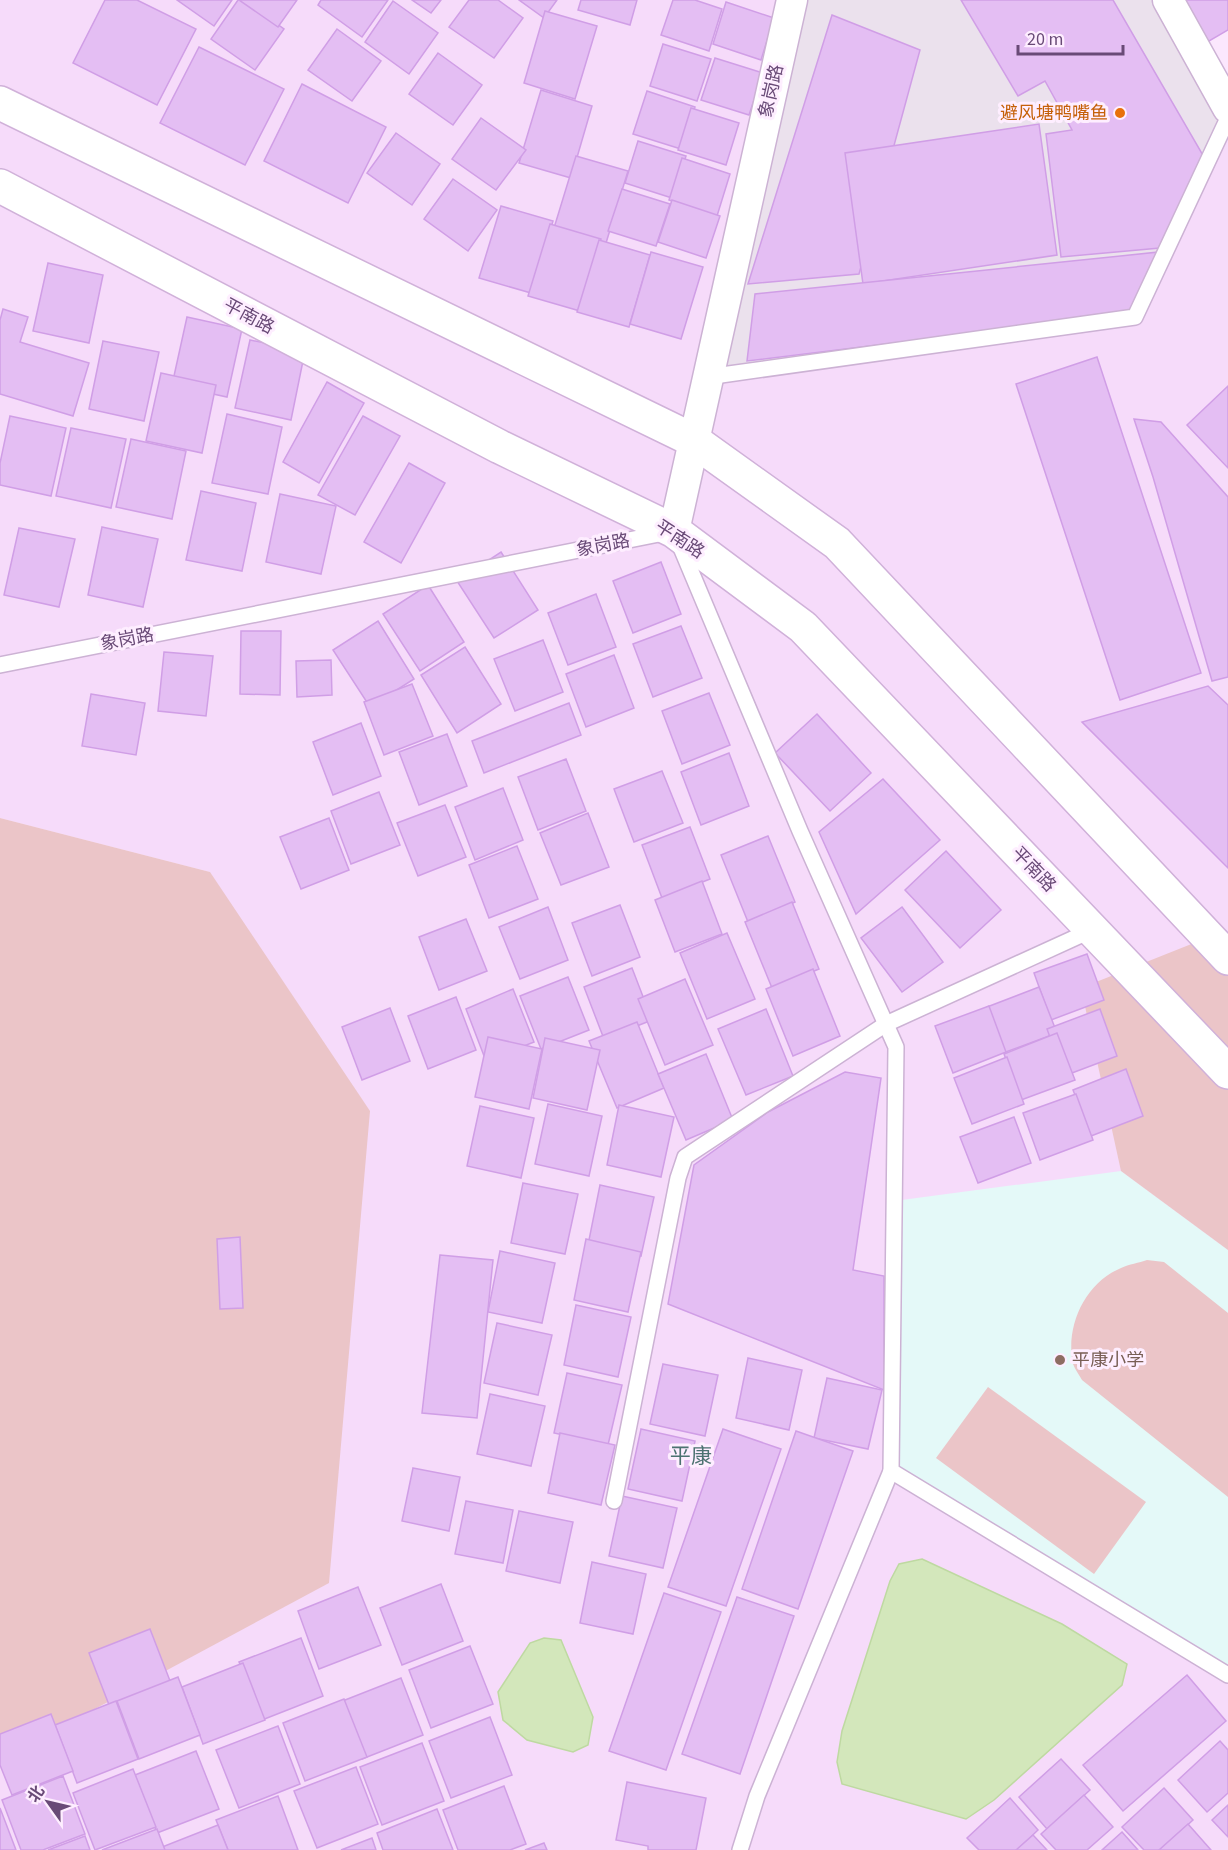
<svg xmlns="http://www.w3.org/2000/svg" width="1228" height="1850" font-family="'Source Sans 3','Noto Sans SC',sans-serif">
	<rect width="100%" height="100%" fill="#fbe7fd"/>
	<polygon fill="#f6dbfa" points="0,0 792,0 1228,118 1228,933 1208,937 1121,1171 1228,1250 1228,1850 0,1850 0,1760 210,872 0,818"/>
	<polygon fill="#ebe1ed" points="792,0 1168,0 1228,108 1135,317 707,377"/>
	<polygon fill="#e4f9f8" points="1121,1171 1228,1250 1228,1675 891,1471 894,1201"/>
	<g fill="#ebc5c8">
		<polygon points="0,818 210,872 370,1111 329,1583 0,1760"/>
		<polygon points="1209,937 1228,958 1228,1250 1121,1171 1081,988"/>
		<path d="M1147 1260 1164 1262 1228 1313V1497L1082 1380C1079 1375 1075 1369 1073 1364 1065 1326 1085 1283 1121 1268 1129 1264 1139 1263 1147 1260Z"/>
		<polygon points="988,1387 1146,1502 1094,1574 936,1458"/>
	</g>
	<g fill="#d3e7bb" stroke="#bed9a1" stroke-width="1.5">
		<polygon points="922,1559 1062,1624 1127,1664 1122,1685 994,1800 966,1819 842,1784 837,1762 842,1731 890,1581 899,1564"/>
		<polygon points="544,1638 561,1640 593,1717 588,1745 573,1752 527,1740 503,1720 498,1692 530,1643"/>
	</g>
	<g fill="#e4bef3" stroke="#d09ee6" stroke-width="1.5">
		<polygon points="105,0 137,0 196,29 157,105 73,63"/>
		<polygon points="177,0 232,0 214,26"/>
		<polygon points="238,0 243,0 284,29 255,70 211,39"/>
		<polygon points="239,0 297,0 278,27"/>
		<polygon points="321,0 388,0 362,37 318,5"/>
		<polygon points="412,0 441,0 431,13"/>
		<polygon points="469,0 498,0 523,18 494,58 449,27"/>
		<polygon points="519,0 557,0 544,18"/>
		<polygon points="581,0 637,0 630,25 578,10"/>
		<polygon points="673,0 695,0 722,9 709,51 661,35"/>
		<polygon points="961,0 1113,0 1204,157 1160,248 1061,257 1046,134 1072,130 1045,81 1018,96"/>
		<polygon points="1182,0 1228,0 1228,30 1204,44"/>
		<polygon points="393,1 438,33 409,74 365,42"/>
		<polygon points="726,2 774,18 761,60 713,44"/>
		<polygon points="545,11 597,26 575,99 524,83"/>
		<polygon points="832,15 920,50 859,274 748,284"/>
		<polygon points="337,29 381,61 352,101 308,70"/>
		<polygon points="663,44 711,59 697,101 650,86"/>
		<polygon points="199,47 284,89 245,165 160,123"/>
		<polygon points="438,53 482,85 453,125 409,94"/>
		<polygon points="715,58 763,73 749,115 701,100"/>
		<polygon points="302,84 386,127 348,203 264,161"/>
		<polygon points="541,90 592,106 571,178 519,163"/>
		<polygon points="647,91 695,107 681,149 633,134"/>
		<polygon points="691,108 739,123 726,165 678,150"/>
		<polygon points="481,118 526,150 496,190 452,159"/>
		<polygon points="1039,124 1057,255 863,284 845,153"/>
		<polygon points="396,133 440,164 412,205 367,173"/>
		<polygon points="638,141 686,156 672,198 625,183"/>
		<polygon points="576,156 628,171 606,243 554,228"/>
		<polygon points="682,158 730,174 717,216 669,200"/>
		<polygon points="453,179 497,210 468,251 424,219"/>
		<polygon points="622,189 670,204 656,246 608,231"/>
		<polygon points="672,200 720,216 706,258 658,242"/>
		<polygon points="501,206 553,221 531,293 479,278"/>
		<polygon points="550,224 601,239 580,311 528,296"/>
		<polygon points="599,240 650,255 629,327 577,312"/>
		<polygon points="651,252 703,267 681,339 630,324"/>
		<polygon points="1159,252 1130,314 747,361 755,294"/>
		<polygon points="48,263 103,275 89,343 33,331"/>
		<polygon points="3,309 28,317 20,342 89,363 73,416 0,394 0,320"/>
		<polygon points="187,317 242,329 227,397 172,385"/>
		<polygon points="250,340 305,351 291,420 235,408"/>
		<polygon points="103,341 159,352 144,421 89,409"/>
		<polygon points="1097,357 1201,673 1120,700 1016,384"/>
		<polygon points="161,373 216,385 202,453 146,441"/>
		<polygon points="327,382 364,403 319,483 283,462"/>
		<polygon points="1228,386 1228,468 1187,425"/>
		<polygon points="227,414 282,427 268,494 212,483"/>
		<polygon points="10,416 66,428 51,496 0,485 0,463"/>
		<polygon points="363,416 400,436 355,515 318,495"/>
		<polygon points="1134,419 1161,422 1228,497 1228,677 1212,681 1153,477"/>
		<polygon points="71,428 126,439 111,508 56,496"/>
		<polygon points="131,439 186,451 172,519 116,507"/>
		<polygon points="409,463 445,483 401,563 364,542"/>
		<polygon points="201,491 256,503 242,571 186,560"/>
		<polygon points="280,494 336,506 321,574 266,562"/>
		<polygon points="102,527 158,539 143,607 88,595"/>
		<polygon points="19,528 75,539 59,607 4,595"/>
		<polygon points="501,552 538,610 494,638 457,581"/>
		<polygon points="661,562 681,614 633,633 613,581"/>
		<polygon points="428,585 464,642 420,671 383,614"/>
		<polygon points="596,594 616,647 568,665 548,613"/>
		<polygon points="378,621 414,679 370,707 333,650"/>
		<polygon points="681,626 702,678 653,697 633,644"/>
		<polygon points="241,631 281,631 280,695 240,694"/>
		<polygon points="543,640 563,692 515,711 494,659"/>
		<polygon points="465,647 501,704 457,733 421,675"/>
		<polygon points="164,652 213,656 206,716 158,711"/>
		<polygon points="614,655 634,708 586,727 566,674"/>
		<polygon points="331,660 332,695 297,697 296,661"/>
		<polygon points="412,684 433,736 384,755 364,702"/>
		<polygon points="1208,686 1228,705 1228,868 1082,722"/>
		<polygon points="709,693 730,745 682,764 662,711"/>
		<polygon points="91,694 145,703 136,755 82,746"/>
		<polygon points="569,703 581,735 484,773 472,741"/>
		<polygon points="817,714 871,773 830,811 775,753"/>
		<polygon points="361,723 381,776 333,795 313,742"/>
		<polygon points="447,734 467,786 419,805 399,752"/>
		<polygon points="729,753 749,806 701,825 681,772"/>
		<polygon points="566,759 586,811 538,830 518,777"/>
		<polygon points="662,771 683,823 634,842 614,789"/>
		<polygon points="883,779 940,840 856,914 819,832"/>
		<polygon points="503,788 523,840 475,860 455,807"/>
		<polygon points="379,792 400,845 351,864 331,811"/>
		<polygon points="445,805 466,857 418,876 397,823"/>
		<polygon points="588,813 609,867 561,885 540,833"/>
		<polygon points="329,818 349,870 301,889 280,837"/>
		<polygon points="690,827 710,879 662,898 642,845"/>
		<polygon points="768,836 795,902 748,922 721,855"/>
		<polygon points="517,846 538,899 489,918 469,865"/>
		<polygon points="946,851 1001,910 960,948 905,890"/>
		<polygon points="702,881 722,934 675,952 655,900"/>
		<polygon points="792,902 819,969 772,988 745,922"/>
		<polygon points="620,905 640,957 592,976 572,923"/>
		<polygon points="548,907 568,960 520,979 499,927"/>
		<polygon points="902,907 943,962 902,992 861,938"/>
		<polygon points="466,919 487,971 439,990 419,937"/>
		<polygon points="727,933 755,999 707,1019 680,953"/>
		<polygon points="1087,954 1104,1000 1051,1020 1034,973"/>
		<polygon points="632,968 652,1020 604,1039 584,987"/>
		<polygon points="813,969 840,1036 793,1056 766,989"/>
		<polygon points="568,977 589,1030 541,1049 520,996"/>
		<polygon points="685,979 713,1045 665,1065 638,999"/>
		<polygon points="1039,987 1057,1033 1003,1053 987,1007"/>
		<polygon points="513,989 534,1042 486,1061 466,1009"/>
		<polygon points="456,997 476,1050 428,1069 408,1016"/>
		<polygon points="989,1006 1006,1052 953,1073 935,1026"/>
		<polygon points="390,1008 410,1061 362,1080 342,1027"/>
		<polygon points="766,1009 793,1076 746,1095 718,1029"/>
		<polygon points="1100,1009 1117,1056 1064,1076 1047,1029"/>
		<polygon points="637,1022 664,1088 617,1108 589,1041"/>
		<polygon points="1057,1033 1075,1080 1021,1100 1004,1054"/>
		<polygon points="488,1037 542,1049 529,1109 475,1097"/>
		<polygon points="545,1038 600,1050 587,1110 533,1098"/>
		<polygon points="706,1054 733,1120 686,1140 658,1074"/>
		<polygon points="1007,1057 1024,1104 972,1124 954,1078"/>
		<polygon points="1126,1069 1143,1116 1091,1136 1073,1090"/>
		<polygon points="845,1072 881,1078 853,1270 884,1276 884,1390 668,1304 694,1165 768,1112"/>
		<polygon points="1076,1094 1093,1140 1040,1160 1023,1113"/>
		<polygon points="548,1104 602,1116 589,1176 535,1164"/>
		<polygon points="619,1105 674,1117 661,1177 607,1165"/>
		<polygon points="480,1106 534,1118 521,1178 467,1166"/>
		<polygon points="1014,1117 1031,1163 978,1183 960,1137"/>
		<polygon points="523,1183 578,1194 565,1254 511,1243"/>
		<polygon points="600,1185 654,1197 641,1256 588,1245"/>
		<polygon points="240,1237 243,1308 220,1309 217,1239"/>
		<polygon points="586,1239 641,1252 628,1312 574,1300"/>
		<polygon points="500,1251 555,1263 542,1323 488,1312"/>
		<polygon points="440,1255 493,1260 477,1418 422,1413"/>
		<polygon points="576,1305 631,1317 618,1377 564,1365"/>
		<polygon points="497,1323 552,1335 538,1395 484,1383"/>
		<polygon points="748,1358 802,1370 789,1430 736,1418"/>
		<polygon points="663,1364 718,1375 705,1436 650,1424"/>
		<polygon points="567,1373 622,1385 608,1445 554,1433"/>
		<polygon points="827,1378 882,1390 868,1449 814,1438"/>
		<polygon points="490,1394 545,1406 531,1466 477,1454"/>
		<polygon points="641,1429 695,1441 682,1501 628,1489"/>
		<polygon points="723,1429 781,1449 726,1606 668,1587"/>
		<polygon points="796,1431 853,1451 798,1609 742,1589"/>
		<polygon points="560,1433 615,1445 601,1505 548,1493"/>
		<polygon points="413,1468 460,1477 449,1531 402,1521"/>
		<polygon points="622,1496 677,1508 663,1568 609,1556"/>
		<polygon points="466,1501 513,1510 503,1563 455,1554"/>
		<polygon points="519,1511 573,1522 560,1583 506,1571"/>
		<polygon points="592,1562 646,1574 633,1634 580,1623"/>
		<polygon points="441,1584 463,1641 402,1665 380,1608"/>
		<polygon points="358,1587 381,1645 319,1669 298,1611"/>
		<polygon points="664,1593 721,1612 666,1770 609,1751"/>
		<polygon points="737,1597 794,1616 740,1774 682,1754"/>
		<polygon points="150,1629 172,1686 111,1710 89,1653"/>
		<polygon points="301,1638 323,1696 262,1720 239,1662"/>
		<polygon points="470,1646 493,1704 431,1728 409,1670"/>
		<polygon points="243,1663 265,1720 203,1744 182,1687"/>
		<polygon points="1187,1675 1226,1721 1123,1811 1083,1765"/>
		<polygon points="178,1677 200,1735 139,1759 117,1701"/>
		<polygon points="401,1678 423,1735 362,1759 340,1702"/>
		<polygon points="344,1699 367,1757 305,1781 283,1723"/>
		<polygon points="116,1701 138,1759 77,1783 55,1725"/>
		<polygon points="51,1714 73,1771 12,1795 0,1765 0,1734"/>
		<polygon points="490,1717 512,1775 451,1798 429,1741"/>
		<polygon points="278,1726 300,1784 239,1808 216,1750"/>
		<polygon points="1220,1741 1228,1750 1228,1793 1207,1812 1178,1780"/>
		<polygon points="422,1743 444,1801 382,1825 360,1767"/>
		<polygon points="196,1751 219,1809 157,1833 135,1775"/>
		<polygon points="1061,1759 1090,1790 1047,1829 1019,1797"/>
		<polygon points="356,1767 378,1824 317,1848 294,1791"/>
		<polygon points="133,1769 156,1827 95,1850 73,1793"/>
		<polygon points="63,1776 85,1834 43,1850 21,1850 2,1800"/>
		<polygon points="627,1782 706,1798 696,1850 648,1850 648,1846 616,1840"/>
		<polygon points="504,1786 526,1844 510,1850 458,1850 443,1810"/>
		<polygon points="1164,1788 1193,1820 1160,1850 1144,1850 1122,1827"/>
		<polygon points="1084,1795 1113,1827 1087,1850 1056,1850 1041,1834"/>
		<polygon points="278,1796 298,1850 228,1850 216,1820"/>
		<polygon points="1010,1798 1038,1830 1017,1850 979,1850 967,1838"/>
		<polygon points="1228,1805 1228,1837 1212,1820"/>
		<polygon points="0,1808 16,1850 0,1850"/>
		<polygon points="437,1809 453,1850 383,1850 377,1833"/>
		<polygon points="1188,1824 1211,1850 1159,1850"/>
		<polygon points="218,1825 228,1850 157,1850 157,1849"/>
		<polygon points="157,1829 165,1850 102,1850"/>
		<polygon points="1122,1832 1138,1850 1102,1850"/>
		<polygon points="1033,1835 1047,1850 1016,1850"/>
		<polygon points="85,1836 90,1850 48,1850"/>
		<polygon points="372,1838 376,1850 341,1850"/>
		<polygon points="544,1843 547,1850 525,1850"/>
	</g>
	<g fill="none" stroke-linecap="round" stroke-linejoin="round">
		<g stroke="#ccb2d4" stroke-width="18">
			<g id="lane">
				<polyline points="707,377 1135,317 1228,118"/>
				<polyline points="0,665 674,531 800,831 896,1047 891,1471 1228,1675"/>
				<polyline points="614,1501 678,1178 685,1157 886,1024 1092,930"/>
				<polyline points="740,1850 757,1796 891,1471"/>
			</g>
		</g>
		<g stroke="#ccb2d4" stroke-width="33">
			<g id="street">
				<polyline points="1168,0 1228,108"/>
				<polyline points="674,531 792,0"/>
			</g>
		</g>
		<g stroke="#d0b1d9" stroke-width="36">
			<g id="secondary">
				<polyline points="0,103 693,440 837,543 1228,958"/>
				<polyline points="0,186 500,447 674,531 803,627 1228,1072"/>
			</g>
		</g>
		<use href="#lane" stroke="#fff" stroke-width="15"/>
		<use href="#street" stroke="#fff" stroke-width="30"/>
		<use href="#secondary" stroke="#fff" stroke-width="33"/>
	</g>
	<circle fill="#e8710a" stroke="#feeeff" stroke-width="2" cx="1120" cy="113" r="6"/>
	<circle fill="#8d6e63" stroke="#feeeff" stroke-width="2" cx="1060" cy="1360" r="6"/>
	<g text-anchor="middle" stroke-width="6" stroke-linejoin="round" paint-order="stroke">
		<g font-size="18" fill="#694a77" stroke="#feeeff">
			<text transform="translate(771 91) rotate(-77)" y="6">象岗路</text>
			<text transform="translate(249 316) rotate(28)" y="6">平南路</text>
			<text transform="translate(680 539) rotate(33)" y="6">平南路</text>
			<text transform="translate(603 545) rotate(-11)" y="6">象岗路</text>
			<text transform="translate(127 639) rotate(-11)" y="6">象岗路</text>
			<text transform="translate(1034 869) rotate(46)" y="6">平南路</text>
		</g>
		<g font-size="18" fill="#c56008" stroke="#feeeff" text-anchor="end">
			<text x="1108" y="119">避风塘鸭嘴鱼</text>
		</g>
		<g font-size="18" fill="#785e54" stroke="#feeeff" text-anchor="start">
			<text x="1072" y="1366">平康小学</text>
		</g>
		<g font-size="21" fill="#4c7271" stroke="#feeeff">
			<text x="691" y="1463">平康</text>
		</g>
	</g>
	<g transform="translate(48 1802) rotate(304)" stroke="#feeeff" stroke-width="4.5" paint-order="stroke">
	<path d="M0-4.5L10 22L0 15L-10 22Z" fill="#694a77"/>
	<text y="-9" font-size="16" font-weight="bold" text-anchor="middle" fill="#694a77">北</text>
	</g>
	<path d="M1018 45v9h105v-9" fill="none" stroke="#694a77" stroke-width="3"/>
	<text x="1027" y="45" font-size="18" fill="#694a77" stroke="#feeeff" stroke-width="4.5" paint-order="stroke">20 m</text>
</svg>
